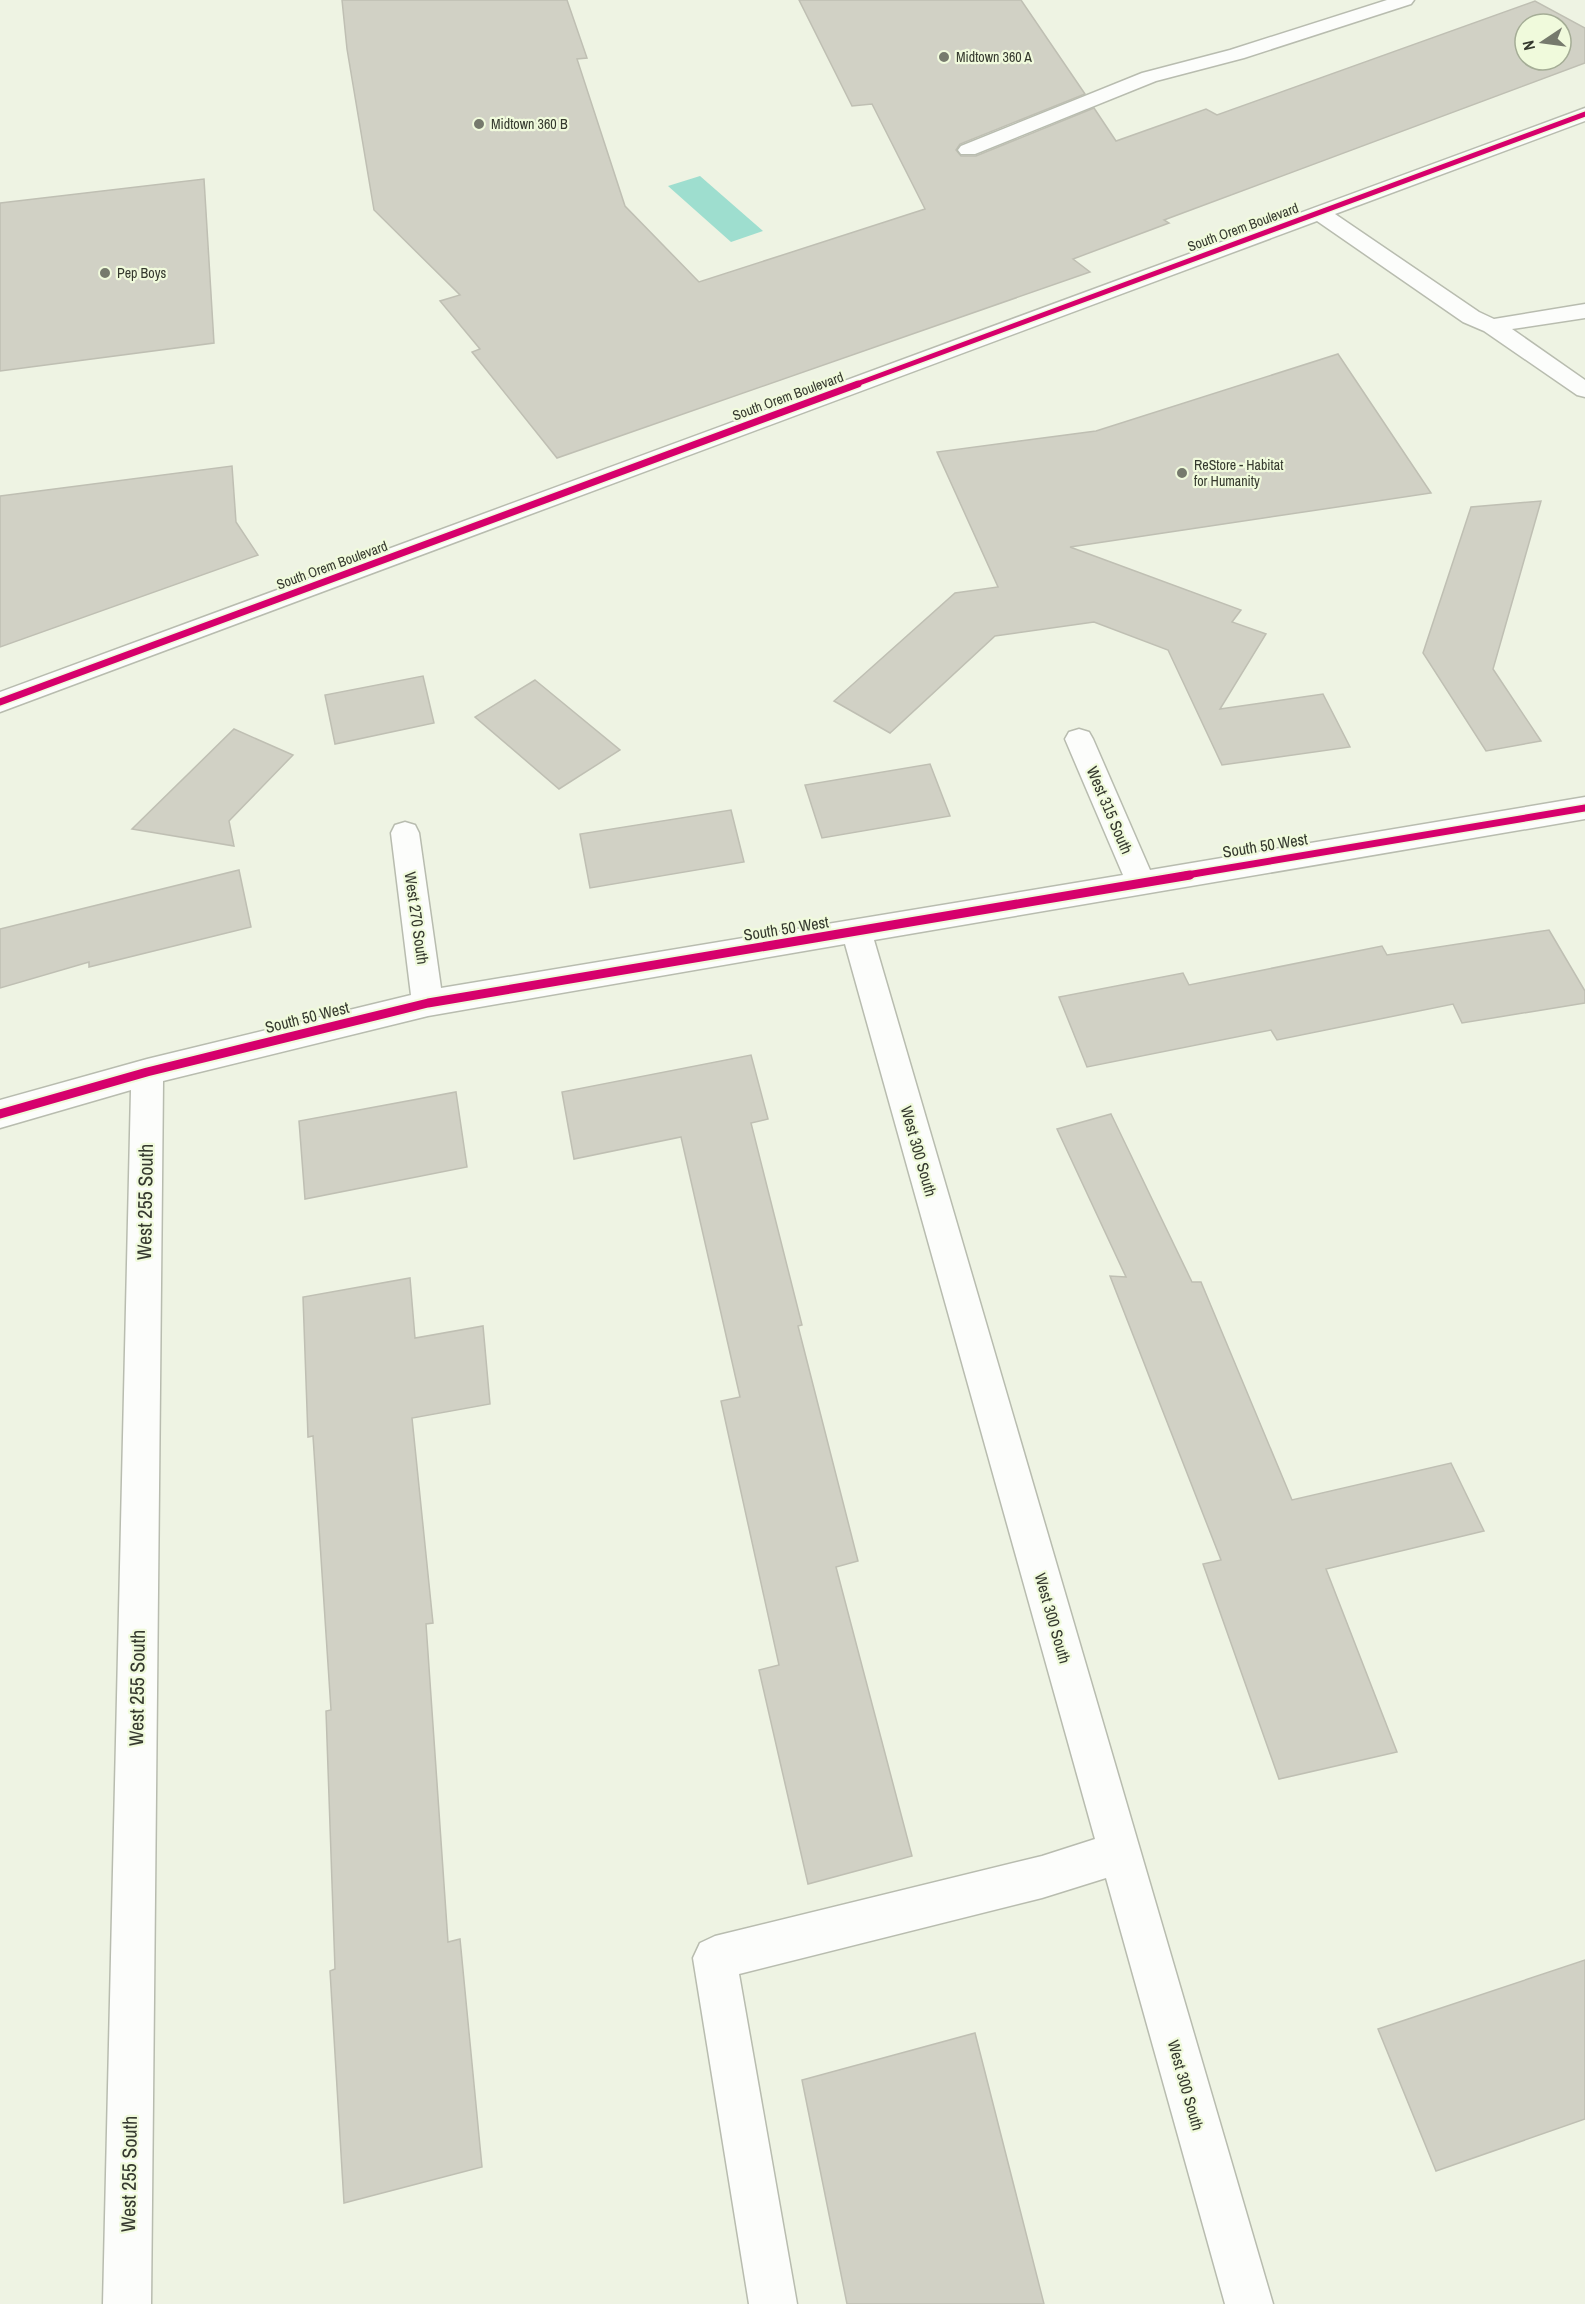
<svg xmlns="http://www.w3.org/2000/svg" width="1585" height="2304" font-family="'Archivo Narrow',sans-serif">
	<rect width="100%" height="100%" fill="#eef3e3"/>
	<polygon fill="#9edecf" points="700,176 763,231 731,242 668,186"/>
	<g fill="#d1d1c5" stroke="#bfbfb3" stroke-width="1.5" fill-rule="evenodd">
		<path d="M342 0H567L587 58 577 59 625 206 699 282 925 209 872 104 852 106 799 0H1021L1085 94 960 144 956 150 961 156H976L1094 108 1116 141 1206 109 1217 115 1535 1 1585 28V63L1164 220 1169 223 1073 259 1090 272 557 458 472 352 480 349 440 301 460 295 374 210 347 49ZM1525 24H1561V60H1525Z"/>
		<polygon points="204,179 214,343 0,371 0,203"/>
		<polygon points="1338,354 1431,493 1070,547 1241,610 1232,622 1266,634 1220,709 1323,694 1350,747 1222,765 1168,650 1094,622 995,636 890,733 834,701 955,593 998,587 937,452 1096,431"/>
		<polygon points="232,466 236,522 258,555 0,647 0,496"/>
		<polygon points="1541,501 1493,669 1541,741 1486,751 1423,653 1471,507"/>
		<polygon points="423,676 434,723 335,744 325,695"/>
		<polygon points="535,680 620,750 559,789 475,717"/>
		<polygon points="234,729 293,755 229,821 234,846 132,829"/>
		<polygon points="930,764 950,816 822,838 805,785"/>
		<polygon points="731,810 744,862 590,888 580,834"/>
		<polygon points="239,870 251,927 89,967 89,962 0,988 0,929"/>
		<polygon points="1549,930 1585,991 1585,1003 1462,1023 1453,1004 1277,1040 1271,1030 1087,1067 1059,997 1183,973 1189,985 1382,946 1387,955"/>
		<polygon points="751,1055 768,1119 751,1123 802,1325 798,1326 858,1561 836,1567 912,1856 808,1884 759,1670 779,1665 721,1401 740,1397 681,1137 574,1159 562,1092"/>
		<polygon points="456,1092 467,1167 305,1199 299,1121"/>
		<polygon points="1111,1114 1192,1282 1201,1282 1292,1500 1451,1463 1484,1531 1326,1569 1397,1752 1279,1779 1203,1564 1221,1560 1110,1276 1126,1277 1057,1129"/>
		<polygon points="410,1278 415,1338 483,1326 490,1404 412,1418 433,1623 426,1624 448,1942 460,1939 482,2167 344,2203 330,1971 335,1969 326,1711 331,1710 313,1436 308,1437 303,1297"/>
		<polygon points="1585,1960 1585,2119 1436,2171 1378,2029"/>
		<polygon points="975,2033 1044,2304 847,2304 802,2080"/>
	</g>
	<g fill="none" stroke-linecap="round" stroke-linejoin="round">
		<g stroke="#b8bcaf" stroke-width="3">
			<g id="minor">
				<polygon points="1387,0 1414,0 1411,4 1244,58 1156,81 975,154 961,154 958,150 961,146 1142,73 1230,50"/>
				<polygon points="1585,108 1585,121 1335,214 1479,312 1494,319 1585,304 1585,318 1512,329 1585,380 1585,397 1577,395 1484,331 1463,322 1317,221 0,712 0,692"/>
				<polygon points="1079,729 1089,732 1093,739 1150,870 1585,797 1585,819 874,940 1273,2304 1225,2304 1106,1878 1042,1898 739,1974 797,2304 749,2304 693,1958 700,1943 715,1936 1042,1856 1095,1839 845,944 428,1016 163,1081 151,2304 103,2304 131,1090 0,1128 0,1100 147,1059 411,995 391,833 395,825 405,822 415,825 419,833 441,988 1123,875 1065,739 1069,732"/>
			</g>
		</g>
		<use href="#minor" fill="#fcfdfb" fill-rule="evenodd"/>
		<g stroke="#f0fadc" stroke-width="8">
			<polyline id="cycleway-far2" points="854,385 1585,114"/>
		</g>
		<g stroke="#f0fadc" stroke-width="10">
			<g id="cycleway-far1">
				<polyline points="0,702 858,384"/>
				<polyline points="1181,876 1585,808"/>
			</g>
		</g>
		<g stroke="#f0fadc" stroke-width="13">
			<polyline id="cycleway" points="0,1114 147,1072 428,1003 1190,875"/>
		</g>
		<use href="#cycleway-far2" stroke="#d6006c" stroke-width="5"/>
		<use href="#cycleway-far1" stroke="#d6006c" stroke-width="7"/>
		<use href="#cycleway" stroke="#d6006c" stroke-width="9"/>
	</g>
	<g fill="#767a6d" stroke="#f0fadc" stroke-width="2">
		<circle cx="944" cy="57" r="6"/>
		<circle cx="479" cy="124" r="6"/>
		<circle cx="105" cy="273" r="6"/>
		<circle cx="1182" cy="473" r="6"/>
	</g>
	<g text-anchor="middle" stroke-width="4.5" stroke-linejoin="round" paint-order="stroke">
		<g font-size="14" fill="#35392e" stroke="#f0fadc" text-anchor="start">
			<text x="956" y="62">Midtown 360 A</text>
			<text x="491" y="129">Midtown 360 B</text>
			<text x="117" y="278">Pep Boys</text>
			<text x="1194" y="470">ReStore - Habitat<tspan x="1194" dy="16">for Humanity</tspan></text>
		</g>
		<g font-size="14" fill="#35392e" stroke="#f0fadc">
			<text transform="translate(1243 227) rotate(-20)" y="5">South Orem Boulevard</text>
			<text transform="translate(788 396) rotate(-20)" y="5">South Orem Boulevard</text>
			<text transform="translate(332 565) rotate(-20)" y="5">South Orem Boulevard</text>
		</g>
		<g font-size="16" fill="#35392e" stroke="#f0fadc">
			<text transform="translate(1110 810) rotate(67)" y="6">West 315 South</text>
			<text transform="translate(1265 845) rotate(-9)" y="6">South 50 West</text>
			<text transform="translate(417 918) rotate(82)" y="6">West 270 South</text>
			<text transform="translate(786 928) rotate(-9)" y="6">South 50 West</text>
			<text transform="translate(307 1017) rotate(-14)" y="6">South 50 West</text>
			<text transform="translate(919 1151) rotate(74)" y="6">West 300 South</text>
			<text transform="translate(1053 1618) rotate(74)" y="6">West 300 South</text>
			<text transform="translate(1186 2085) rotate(74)" y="6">West 300 South</text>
		</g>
		<g font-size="20" fill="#35392e" stroke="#f0fadc">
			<text transform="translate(145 1202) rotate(-89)" y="7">West 255 South</text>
			<text transform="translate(137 1688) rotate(-89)" y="7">West 255 South</text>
			<text transform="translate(129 2174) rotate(-89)" y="7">West 255 South</text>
		</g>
	</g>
	<g transform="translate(1543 42) rotate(257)"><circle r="28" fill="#f0fadc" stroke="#a5ad96" stroke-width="1.5"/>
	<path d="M0-4.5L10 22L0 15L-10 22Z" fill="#767a6d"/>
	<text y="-9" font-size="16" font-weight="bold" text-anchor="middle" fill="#35392e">N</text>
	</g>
</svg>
